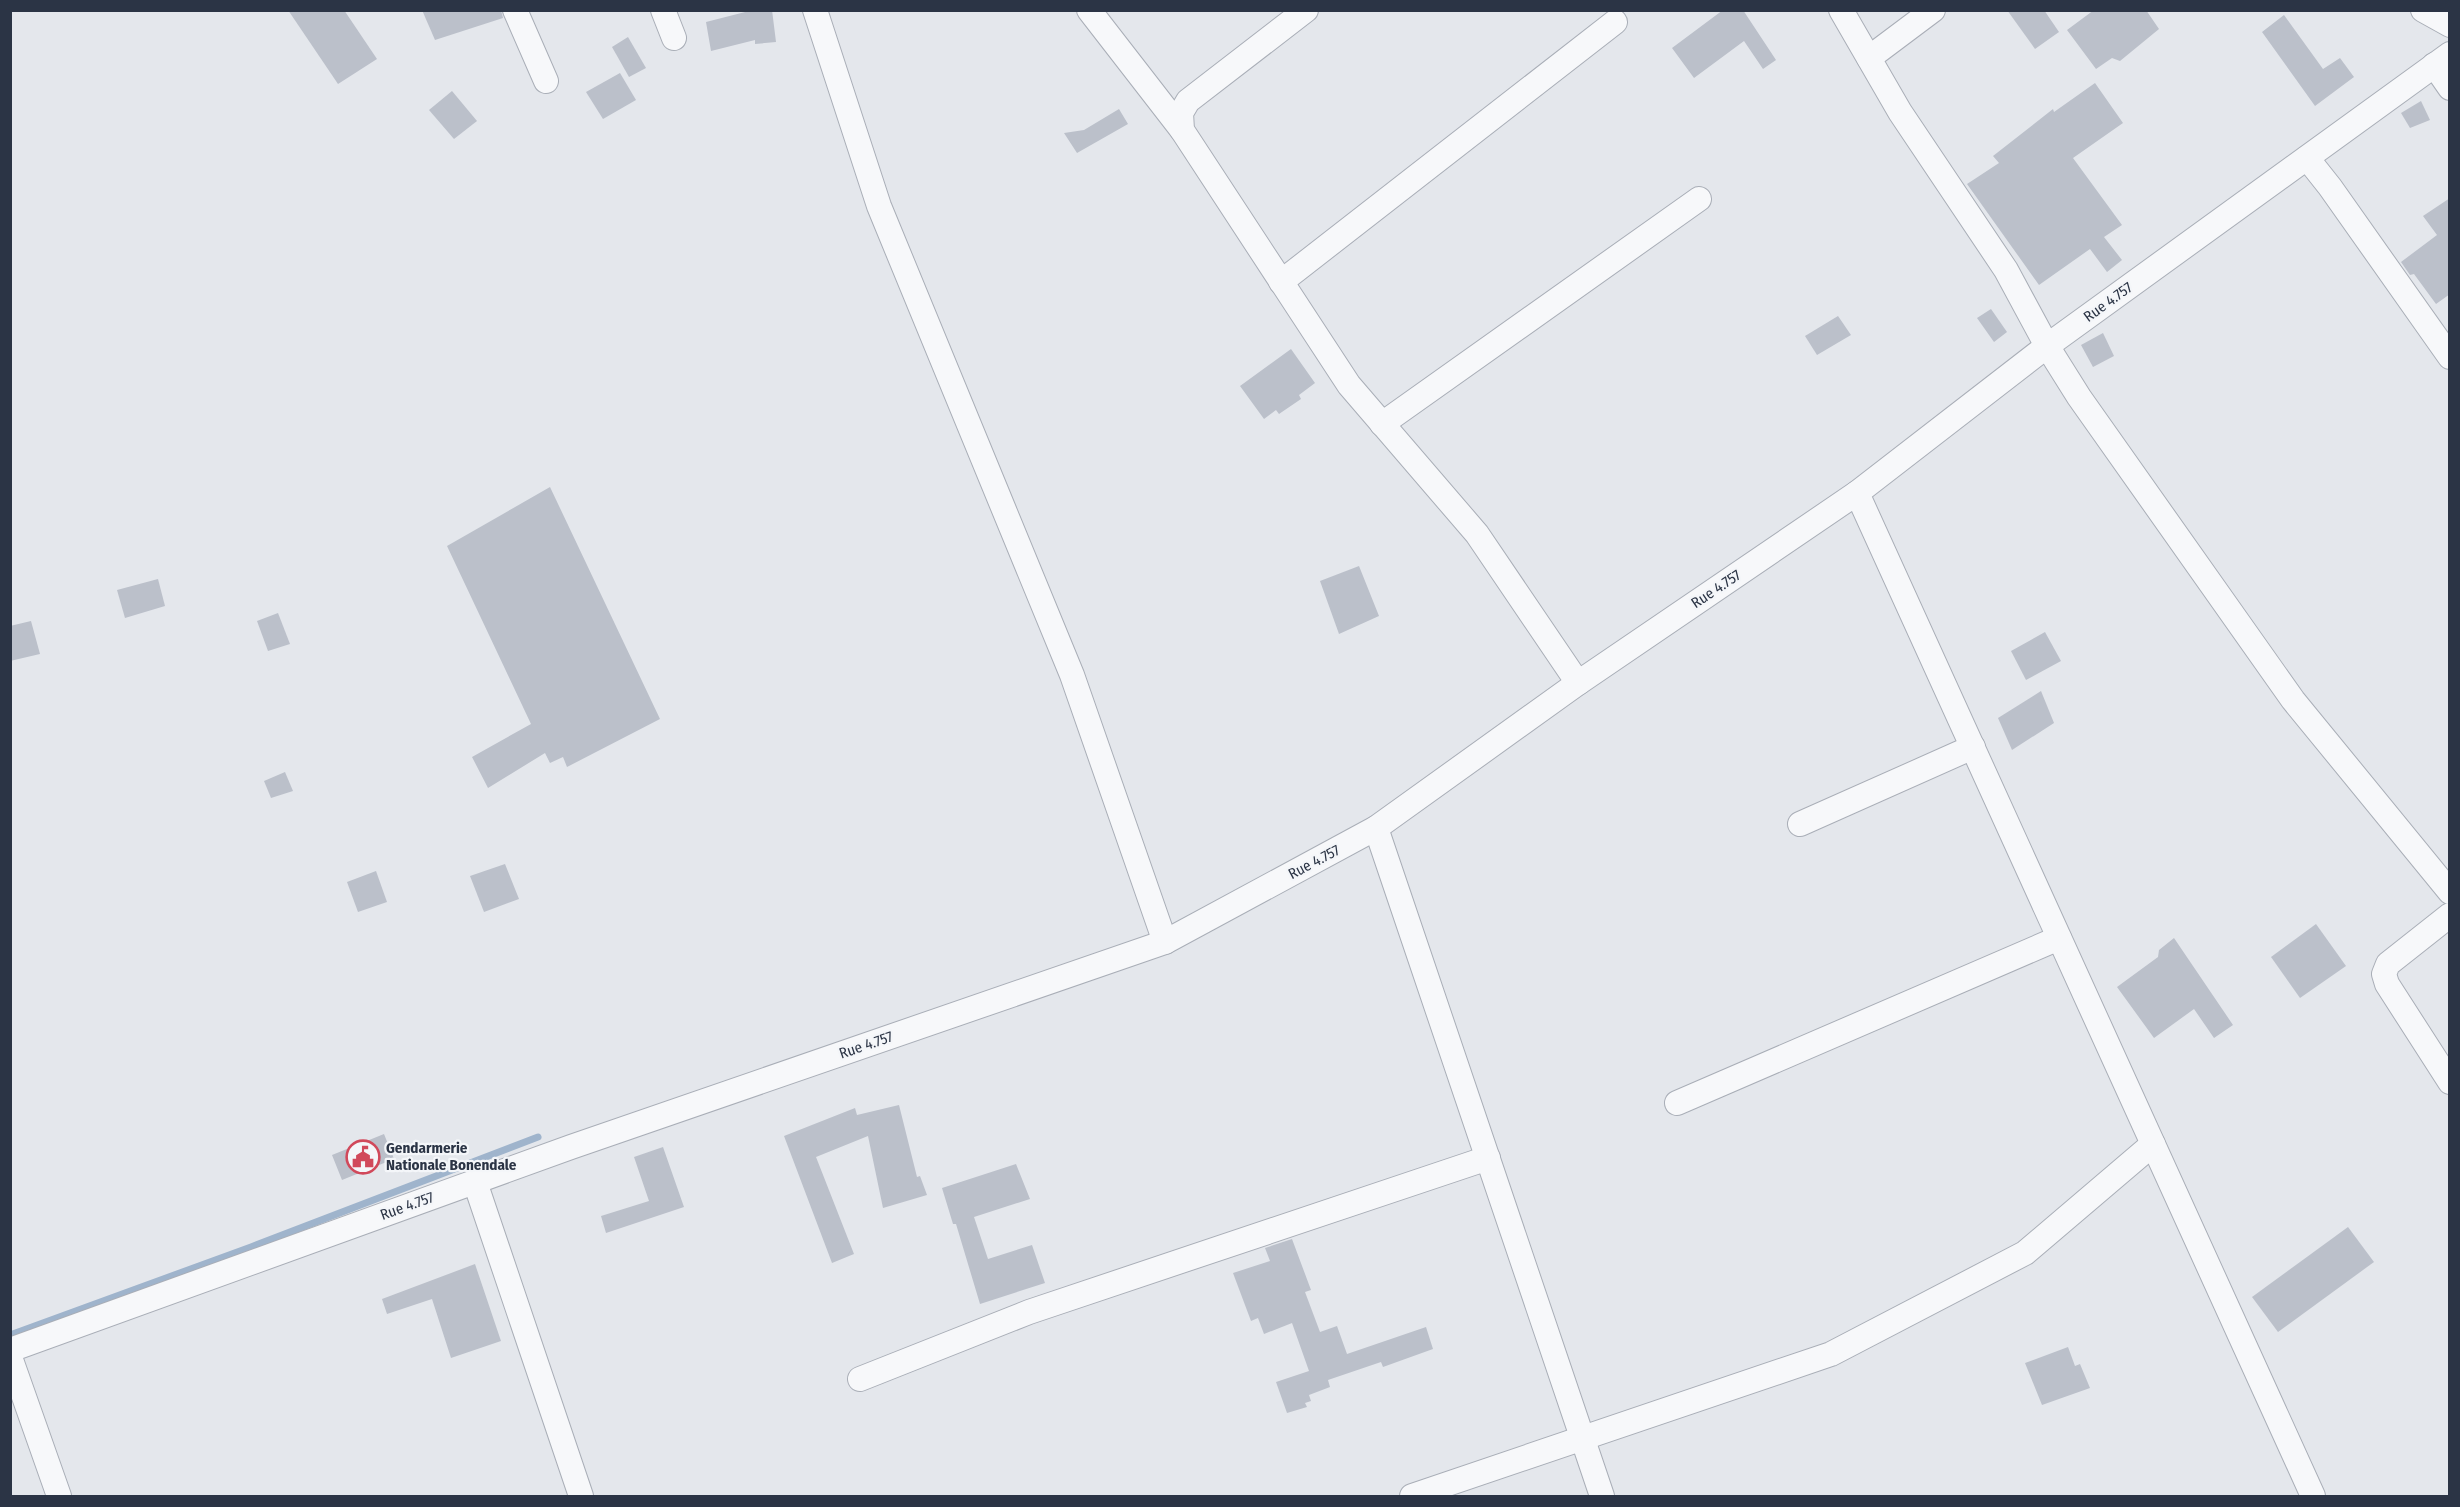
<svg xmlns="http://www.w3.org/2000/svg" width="2460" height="1507" font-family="'Fira Sans Condensed',sans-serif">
	<rect width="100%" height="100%" fill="#e4e7ec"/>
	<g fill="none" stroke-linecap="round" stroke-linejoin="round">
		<polyline stroke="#9fb4cc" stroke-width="7" points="10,1335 251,1247 538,1137"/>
	</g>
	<g fill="#bbc0ca">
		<polygon points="288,10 344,10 377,59 338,84"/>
		<polygon points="422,10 501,10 503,18 435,40"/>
		<polygon points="753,10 772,10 776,42 755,44 755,40 711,51 706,22"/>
		<polygon points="1723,10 1743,10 1776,60 1763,69 1744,41 1694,78 1672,48"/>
		<polygon points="2007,10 2044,10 2059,32 2035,49"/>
		<polygon points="2094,10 2146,10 2159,29 2120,61 2112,58 2096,69 2067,30"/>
		<polygon points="2284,15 2323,69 2340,58 2354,77 2315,106 2262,32"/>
		<polygon points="628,37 646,68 629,77 612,47"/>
		<polygon points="620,73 636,100 603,119 586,92"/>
		<polygon points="2095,83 2123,123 2073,158 2122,225 2104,237 2122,260 2107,272 2090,249 2039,285 1967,184 1999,163 1993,156 2053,109 2054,112"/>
		<polygon points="452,91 477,121 454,139 429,110"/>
		<polygon points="2421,101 2430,120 2410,128 2401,113"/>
		<polygon points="1119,109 1128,124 1077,153 1064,133 1084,130"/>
		<polygon points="2450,198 2450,294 2436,304 2414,274 2410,275 2401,262 2437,235 2423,216"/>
		<polygon points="1991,309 2007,332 1994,342 1977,318"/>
		<polygon points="1838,316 1851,335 1817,355 1805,336"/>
		<polygon points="2103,333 2114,356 2093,367 2081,345"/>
		<polygon points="1291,349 1315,383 1299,395 1301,399 1279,414 1276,410 1264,419 1240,386"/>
		<polygon points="550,487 660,719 567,767 563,757 550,763 545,753 488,788 472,757 531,724 447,546"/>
		<polygon points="1359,566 1379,616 1339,634 1320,581"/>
		<polygon points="158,579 165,606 125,618 117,590"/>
		<polygon points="278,613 290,644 268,651 257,621"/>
		<polygon points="31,621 40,654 10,661 10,626"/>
		<polygon points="2045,632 2061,661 2026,680 2011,651"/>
		<polygon points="2041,691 2054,723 2012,750 1998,718"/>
		<polygon points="285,772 293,791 271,798 264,781"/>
		<polygon points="505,864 519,899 484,912 470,876"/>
		<polygon points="376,871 387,902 358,912 347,882"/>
		<polygon points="2316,924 2346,966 2300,998 2271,957"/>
		<polygon points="2174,938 2233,1025 2214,1038 2194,1009 2154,1038 2117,987 2158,957 2159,950"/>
		<polygon points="899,1105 917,1177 920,1176 927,1195 883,1208 868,1136 816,1157 854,1254 832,1263 784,1136 855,1108 857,1115"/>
		<polygon points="384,1134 394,1159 342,1180 332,1155"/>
		<polygon points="663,1147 684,1207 606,1233 601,1216 649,1201 634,1157"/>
		<polygon points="1016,1164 1030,1199 974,1217 988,1259 1032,1245 1045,1283 980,1304 956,1224 953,1224 942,1188"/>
		<polygon points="2348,1227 2374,1262 2278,1332 2252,1297"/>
		<polygon points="1292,1239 1311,1290 1305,1292 1320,1332 1337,1326 1347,1354 1426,1327 1433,1349 1383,1367 1381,1362 1328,1380 1330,1387 1309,1395 1311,1401 1305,1403 1307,1407 1287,1413 1276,1382 1309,1371 1292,1323 1264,1334 1258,1318 1251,1321 1233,1273 1270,1261 1265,1248"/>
		<polygon points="475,1264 501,1341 451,1358 432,1299 387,1314 382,1299"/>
		<polygon points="2068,1347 2075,1366 2080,1364 2090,1388 2042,1405 2025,1363"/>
	</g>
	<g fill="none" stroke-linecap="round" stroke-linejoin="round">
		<g stroke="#a9aeb7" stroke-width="26">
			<g id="minor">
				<polyline points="515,10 546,81"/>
				<polyline points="663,10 674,38"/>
				<polyline points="815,10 879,206 1072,675 1165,942"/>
				<polyline points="1089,10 1182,130"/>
				<polyline points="1306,10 1188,101 1181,113 1182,130 1349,385 1477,534 1578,683"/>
				<polyline points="1841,10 1900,112 2006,270 2047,346 2079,397 2293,700 2450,892"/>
				<polyline points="2423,10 2450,25"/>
				<polyline points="1869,58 1933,10"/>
				<polyline points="2434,65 2450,88"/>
				<polyline points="2307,158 2330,187 2450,357"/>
				<polyline points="1281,282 1615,22"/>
				<polyline points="1382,424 1699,199"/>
				<polyline points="1857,493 2313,1496"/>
				<polyline points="1800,824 1973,747"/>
				<polyline points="1376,828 1602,1496"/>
				<polyline points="2450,915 2388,964 2384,974 2387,984 2450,1082"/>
				<polyline points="1677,1103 2059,938"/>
				<polyline points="475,1182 581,1496"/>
				<polyline points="10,1350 571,1147 1165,942 1376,828 1578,683 1857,493 2047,346 2450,54"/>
				<polyline points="10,1357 59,1496"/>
				<polyline points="860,1379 1029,1312 1488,1158"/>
				<polyline points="1412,1496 1831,1354 2025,1253 2153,1144"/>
			</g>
		</g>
		<use href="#minor" stroke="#f7f8fa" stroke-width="24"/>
	</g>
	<defs>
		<g id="civic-ring" transform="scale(1.725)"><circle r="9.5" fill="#f4f6f9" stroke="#d1495b" stroke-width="1.5"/><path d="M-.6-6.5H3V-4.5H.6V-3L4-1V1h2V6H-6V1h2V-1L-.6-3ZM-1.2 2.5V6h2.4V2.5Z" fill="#d1495b"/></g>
	</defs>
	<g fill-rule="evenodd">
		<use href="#civic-ring" x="363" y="1157"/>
	</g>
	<g text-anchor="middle" stroke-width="4.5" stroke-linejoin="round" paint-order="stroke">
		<g font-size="15" fill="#2b3445" stroke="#f4f6f9">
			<text transform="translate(2108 302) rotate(-36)" y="5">Rue 4.757</text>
			<text transform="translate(1716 589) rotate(-34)" y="5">Rue 4.757</text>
			<text transform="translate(1314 862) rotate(-28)" y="5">Rue 4.757</text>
			<text transform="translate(866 1045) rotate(-19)" y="5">Rue 4.757</text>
			<text transform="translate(407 1206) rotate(-20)" y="5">Rue 4.757</text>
		</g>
		<g font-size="15" font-weight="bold" fill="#2b3445" stroke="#f4f6f9" text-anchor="start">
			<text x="386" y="1153">Gendarmerie<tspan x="386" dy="17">Nationale Bonendale</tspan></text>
		</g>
	</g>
	<rect width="2460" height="1507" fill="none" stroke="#2b3445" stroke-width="24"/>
</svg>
